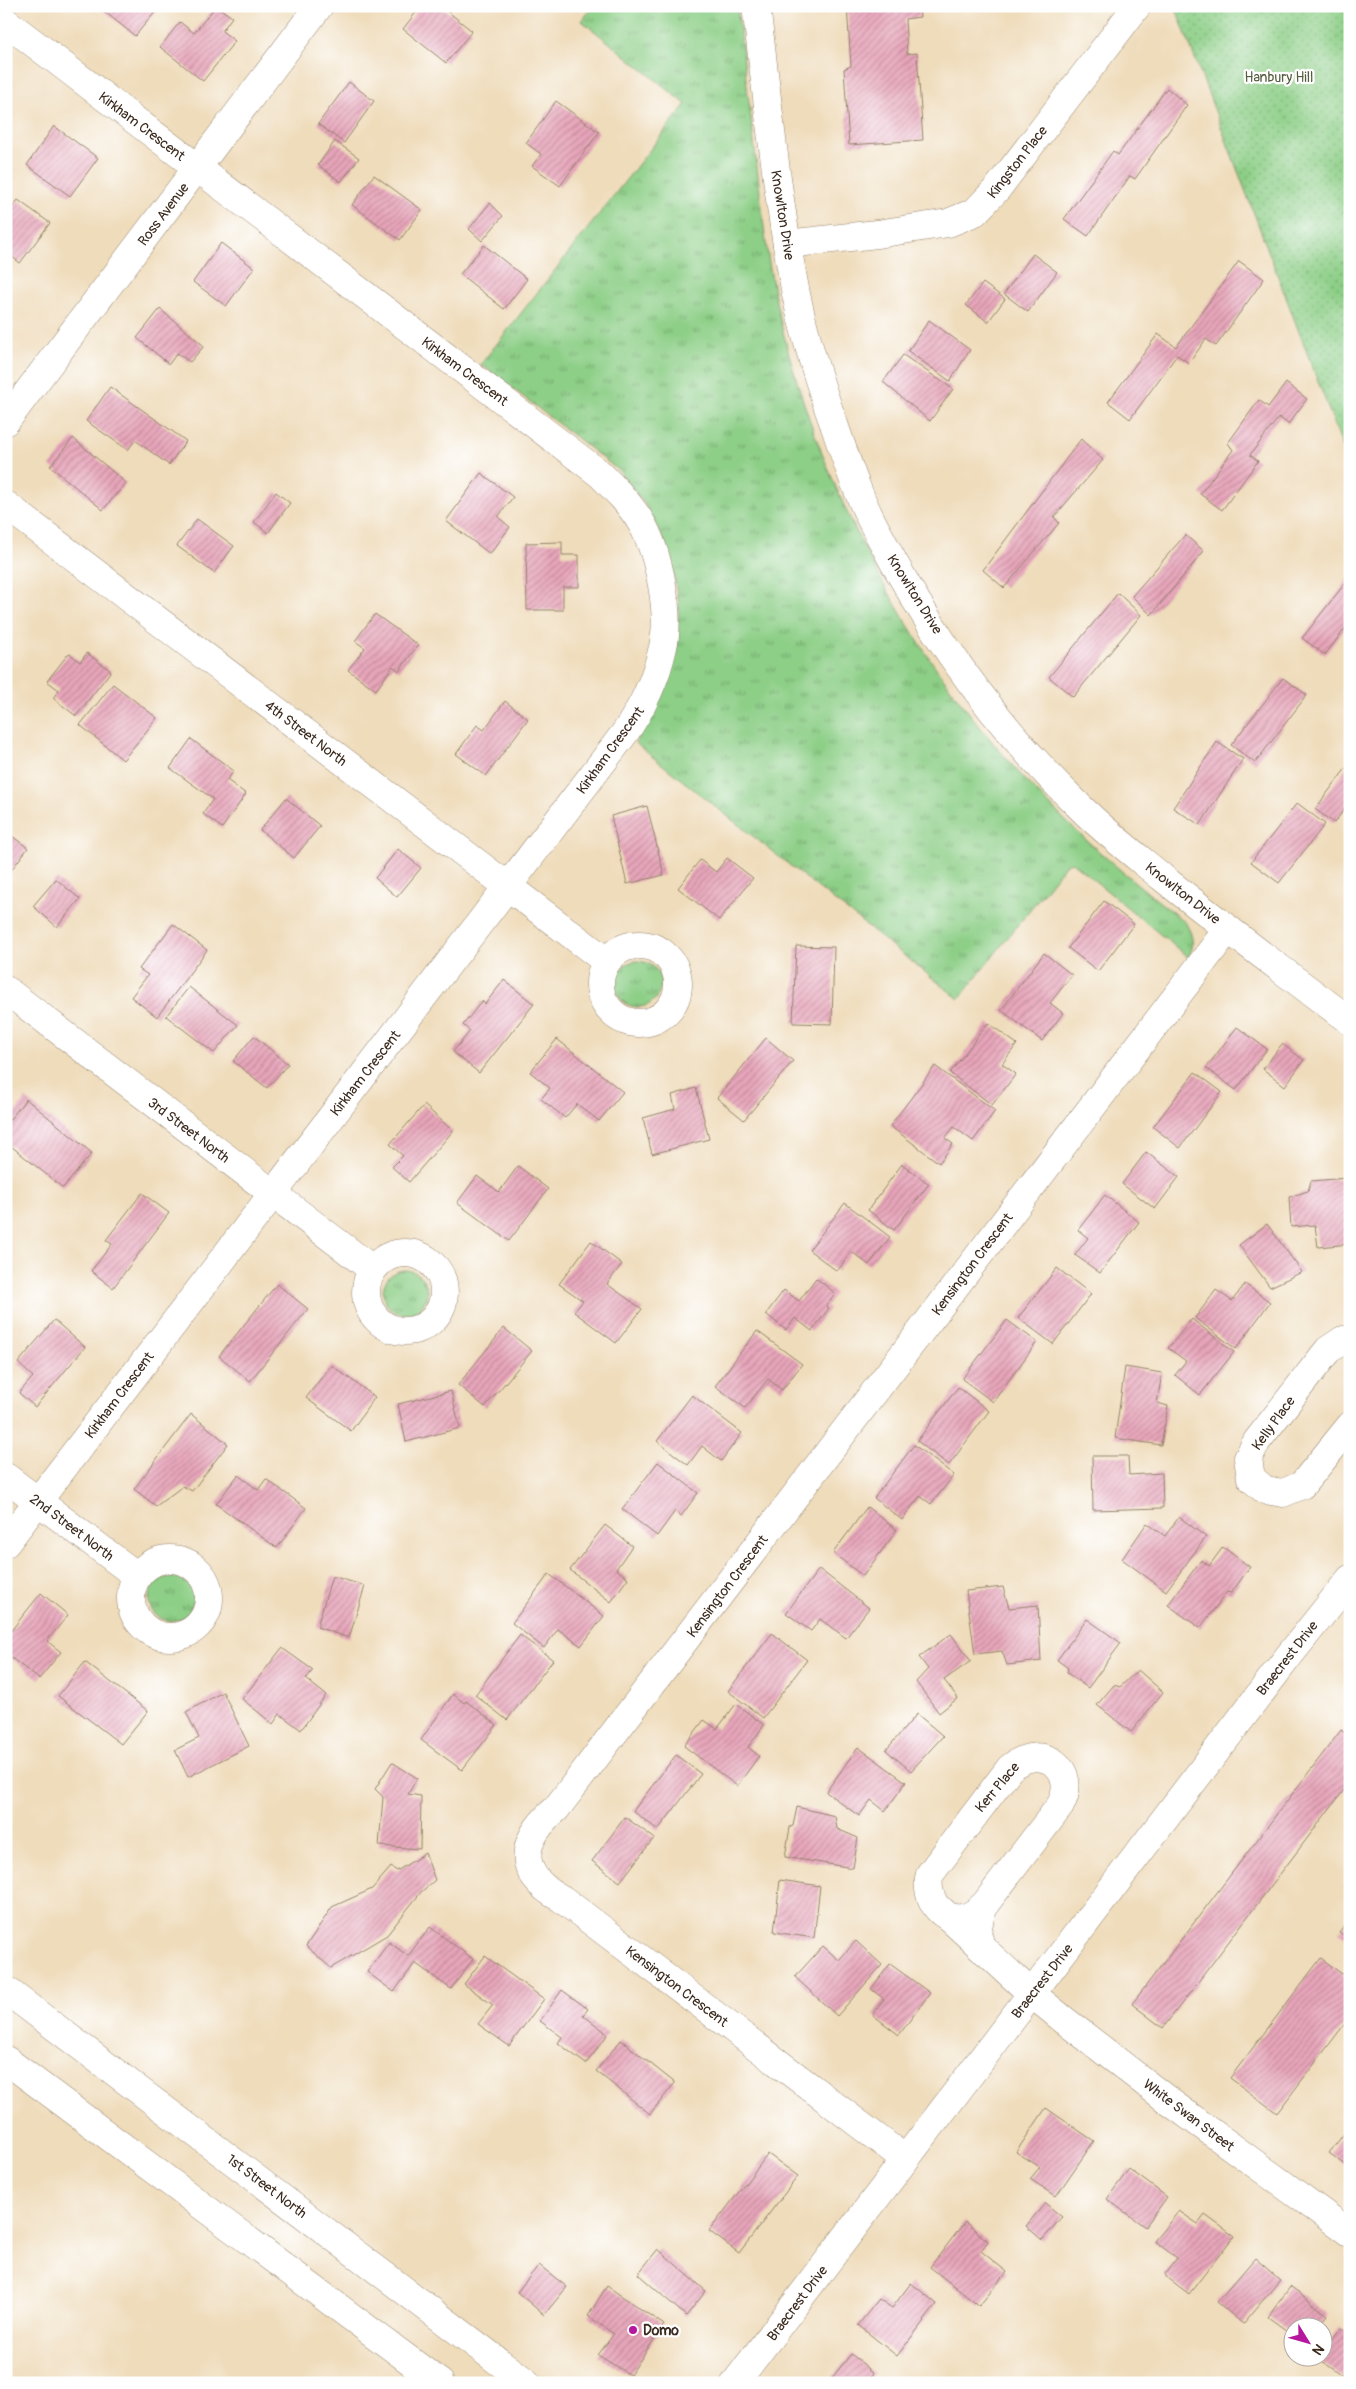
<svg xmlns="http://www.w3.org/2000/svg" width="1356" height="2389" font-family="Pangolin,sans-serif">
	<defs>
		<pattern id="grass-tufts" width="24" height="20" patternUnits="userSpaceOnUse" patternTransform="scale(1.25)"><rect width="24" height="20" fill="#8dcf87"/><path d="M3 7l-1-3M5 7V3M7 7l1-3M15 17l-1-3M17 17v-4M19 17l1-3" fill="none" stroke="#74a86e"/></pattern>
		<pattern id="park-dots" width="8" height="8" patternUnits="userSpaceOnUse" patternTransform="scale(1.25)"><rect width="8" height="8" fill="#8dcf87"/><path d="M2 2h.1M6 6h.1" fill="none" stroke="#74a86e" stroke-width="1.8" stroke-linecap="round"/></pattern>
		<pattern id="building-hatch" width="6" height="6" patternUnits="userSpaceOnUse" patternTransform="scale(1.25)"><rect width="6" height="6" fill="#e8a6bb"/><path d="M-1 1l2-2M0 6l6-6M5 7l2-2" fill="none" stroke="#bd8797"/></pattern>
	</defs>
	<rect width="100%" height="100%" fill="#fff"/>
	<filter id="ink" filterUnits="userSpaceOnUse"><feTurbulence type="fractalNoise" baseFrequency=".02" numOctaves="2"/><feDisplacementMap in="SourceGraphic" scale="10" xChannelSelector="R" yChannelSelector="G"/><feConvolveMatrix kernelMatrix="1 2 1 2 8 2 1 2 1" color-interpolation-filters="sRGB"/></filter>
	<filter id="wash" filterUnits="userSpaceOnUse"><feTurbulence type="fractalNoise" baseFrequency=".0096" numOctaves="4" result="noise"/><feDisplacementMap in="SourceGraphic" scale="20" xChannelSelector="R" yChannelSelector="G"/><feGaussianBlur stdDeviation="1.12" result="paint"/><feColorMatrix in="noise" values="0 0 0 0 0 0 0 0 0 0 0 0 0 0 0 0 0 1.4 0 .05"/><feComposite in="paint" operator="in"/></filter>
	<g filter="url(#wash)">
		<rect width="100%" height="100%" fill="#efdcbb"/>
		<g fill="url(#grass-tufts)" stroke="#647c52">
			<path d="M593 6H737C744 62 751 119 758 175 763 221 768 266 778 311 823 506 926 688 1071 826 1107 860 1145 891 1185 922 1192 933 1196 946 1188 957L1072 862 1066 864 959 999 635 743 665 690 676 647 679 606 672 564 665 543 645 504 618 470 481 364 686 104 582 21Z"/>
			<circle cx="638" cy="984" r="23"/>
			<circle cx="405" cy="1292" r="22"/>
			<circle cx="171" cy="1599" r="22"/>
		</g>
		<polygon fill="url(#park-dots)" stroke="#647c52" points="1175,6 1350,6 1350,459 1346,455"/>
		<g id="blocks">
			<g fill="url(#building-hatch)">
				<polygon points="101,6 152,6 157,10 135,36 100,8"/>
				<polygon points="216,6 232,17 222,31 235,41 203,81 160,47 180,22 194,33"/>
				<polygon points="421,6 441,6 472,31 446,63 403,29"/>
				<polygon points="847,6 919,6 920,17 905,19 907,54 917,53 923,140 849,145 844,69 851,66"/>
				<polygon points="349,82 374,101 344,143 318,124"/>
				<polygon points="1167,88 1187,105 1135,179 1130,176 1088,236 1064,219 1113,151 1118,155"/>
				<polygon points="556,101 599,132 560,186 532,166 541,154 526,143"/>
				<polygon points="54,126 98,158 70,196 27,165"/>
				<polygon points="335,141 359,158 341,182 318,165"/>
				<polygon points="374,175 422,210 400,240 352,205"/>
				<polygon points="18,200 50,223 20,263 6,252 6,215"/>
				<polygon points="490,203 503,216 482,241 469,229"/>
				<polygon points="221,243 254,268 226,306 193,282"/>
				<polygon points="484,245 527,279 504,309 460,274"/>
				<polygon points="1033,254 1057,272 1028,312 1004,294"/>
				<polygon points="1239,261 1264,279 1216,346 1206,339 1189,363 1177,355 1130,419 1108,402 1158,334 1176,347"/>
				<polygon points="983,283 1005,299 988,322 966,305"/>
				<polygon points="160,309 204,346 190,362 177,353 169,364 137,338"/>
				<polygon points="929,320 970,350 950,381 908,351"/>
				<polygon points="903,355 953,389 930,421 883,382"/>
				<polygon points="1286,383 1307,399 1288,424 1279,417 1250,455 1258,461 1222,510 1200,494 1233,450 1228,443 1259,400 1268,407"/>
				<polygon points="110,387 186,441 169,465 135,440 128,450 86,421"/>
				<polygon points="73,438 126,483 103,510 50,466"/>
				<polygon points="1081,439 1103,460 1054,517 1059,523 1004,588 983,570"/>
				<polygon points="481,473 513,497 498,517 510,527 490,554 446,521"/>
				<polygon points="276,492 290,503 268,533 254,522"/>
				<polygon points="197,519 234,546 214,573 177,546"/>
				<polygon points="1185,535 1204,551 1151,615 1132,596"/>
				<polygon points="562,542 562,555 579,555 579,587 563,587 563,610 527,610 526,543"/>
				<polygon points="1350,577 1350,622 1325,655 1302,638"/>
				<polygon points="1118,593 1141,615 1073,697 1049,677"/>
				<polygon points="375,614 418,645 399,671 393,666 376,690 348,670 365,648 355,641"/>
				<polygon points="69,653 80,662 87,653 111,671 76,716 53,698 59,690 47,681"/>
				<polygon points="1283,678 1307,695 1255,763 1231,745"/>
				<polygon points="113,684 157,718 123,760 80,725"/>
				<polygon points="505,701 528,719 486,776 456,754 477,725 484,730"/>
				<polygon points="191,739 234,771 227,780 246,794 222,828 203,814 213,799 170,768"/>
				<polygon points="1217,742 1243,759 1200,825 1173,808"/>
				<polygon points="1350,763 1350,802 1334,823 1315,809"/>
				<polygon points="286,798 320,826 294,858 260,830"/>
				<polygon points="1297,803 1325,824 1279,883 1251,862"/>
				<polygon points="647,806 664,875 627,884 611,816"/>
				<polygon points="12,836 28,848 6,877 6,844"/>
				<polygon points="398,849 421,868 397,897 375,878"/>
				<polygon points="727,858 753,878 719,920 678,888 700,860 716,872"/>
				<polygon points="56,879 80,899 57,927 33,906"/>
				<polygon points="1104,901 1134,924 1098,971 1068,948"/>
				<polygon points="173,924 207,950 157,1017 131,997 148,975 139,969"/>
				<polygon points="796,946 834,947 832,1024 793,1023"/>
				<polygon points="1044,953 1072,975 1050,1003 1063,1013 1042,1041 1001,1010"/>
				<polygon points="504,980 534,1004 479,1073 453,1052 470,1031 463,1025 482,1001 485,1004"/>
				<polygon points="189,987 238,1025 214,1053 166,1016"/>
				<polygon points="988,1023 1017,1044 1002,1064 1016,1074 992,1105 950,1073"/>
				<polygon points="1237,1027 1267,1049 1236,1090 1206,1068"/>
				<polygon points="254,1036 288,1064 267,1088 233,1061"/>
				<polygon points="766,1038 793,1061 744,1120 717,1098"/>
				<polygon points="557,1039 623,1092 599,1121 577,1104 565,1118 541,1099 550,1088 530,1072"/>
				<polygon points="1282,1044 1304,1060 1285,1086 1263,1069"/>
				<polygon points="935,1066 995,1111 973,1141 954,1127 945,1138 953,1144 939,1163 890,1126"/>
				<polygon points="1195,1072 1222,1092 1180,1148 1153,1127"/>
				<polygon points="696,1088 709,1139 652,1154 643,1118 675,1109 672,1095"/>
				<polygon points="26,1099 92,1153 63,1188 6,1142 6,1124"/>
				<polygon points="424,1105 453,1131 409,1182 392,1167 403,1156 390,1144"/>
				<polygon points="1146,1152 1179,1177 1155,1209 1122,1184"/>
				<polygon points="902,1164 929,1184 894,1230 868,1210"/>
				<polygon points="518,1166 548,1189 509,1241 457,1203 477,1176 499,1192"/>
				<polygon points="1347,1178 1350,1244 1318,1247 1315,1225 1291,1227 1289,1197 1308,1191 1311,1181"/>
				<polygon points="142,1193 169,1213 113,1288 91,1271 112,1244 106,1240"/>
				<polygon points="1105,1195 1139,1222 1100,1273 1075,1255 1088,1238 1078,1230"/>
				<polygon points="845,1203 890,1237 869,1265 852,1252 837,1271 809,1250"/>
				<polygon points="1267,1224 1302,1272 1270,1287 1239,1245"/>
				<polygon points="591,1241 622,1264 607,1284 642,1309 616,1343 574,1312 583,1301 559,1284"/>
				<polygon points="1057,1268 1091,1294 1053,1344 1018,1318"/>
				<polygon points="816,1278 835,1293 826,1306 829,1308 812,1331 795,1318 786,1330 766,1314 784,1290 799,1301"/>
				<polygon points="277,1284 308,1309 250,1381 219,1356"/>
				<polygon points="1245,1284 1270,1302 1236,1349 1195,1318 1216,1290 1232,1301"/>
				<polygon points="1192,1319 1234,1352 1200,1395 1175,1375 1186,1361 1168,1348"/>
				<polygon points="54,1320 85,1347 35,1407 19,1393 33,1377 18,1363"/>
				<polygon points="1007,1320 1037,1342 993,1402 962,1379"/>
				<polygon points="504,1328 532,1351 485,1407 458,1385"/>
				<polygon points="757,1331 802,1364 782,1390 768,1379 745,1408 715,1386"/>
				<polygon points="331,1365 375,1397 351,1431 306,1398"/>
				<polygon points="1125,1367 1162,1373 1157,1403 1168,1406 1161,1445 1115,1438"/>
				<polygon points="958,1387 989,1411 949,1465 917,1441"/>
				<polygon points="451,1391 460,1428 406,1442 398,1404"/>
				<polygon points="692,1395 742,1433 721,1461 702,1446 688,1465 657,1441"/>
				<polygon points="191,1414 228,1444 192,1491 183,1486 156,1506 134,1489"/>
				<polygon points="914,1445 954,1475 931,1504 920,1496 902,1520 874,1498"/>
				<polygon points="1092,1456 1128,1456 1129,1475 1162,1473 1163,1508 1093,1510"/>
				<polygon points="658,1462 698,1493 681,1516 675,1511 657,1536 622,1509"/>
				<polygon points="238,1475 258,1490 266,1479 306,1508 277,1548 216,1504"/>
				<polygon points="867,1507 897,1530 863,1576 833,1553"/>
				<polygon points="1179,1517 1206,1537 1166,1591 1122,1559 1147,1523 1165,1536"/>
				<polygon points="605,1525 632,1546 616,1569 628,1578 611,1602 570,1570"/>
				<polygon points="1223,1547 1250,1567 1231,1593 1227,1592 1200,1628 1168,1605 1201,1560 1209,1566"/>
				<polygon points="819,1569 869,1608 846,1638 820,1619 811,1631 786,1613"/>
				<polygon points="549,1574 604,1616 581,1646 558,1629 544,1648 512,1623"/>
				<polygon points="332,1576 365,1586 349,1638 317,1627"/>
				<polygon points="1003,1587 1009,1608 1038,1605 1041,1661 1007,1665 1002,1651 975,1654 966,1591"/>
				<polygon points="41,1593 68,1615 47,1641 61,1652 39,1679 6,1654 6,1637"/>
				<polygon points="1087,1619 1121,1643 1088,1688 1067,1673 1068,1668 1057,1660"/>
				<polygon points="772,1633 807,1660 763,1718 728,1691"/>
				<polygon points="951,1634 971,1661 944,1680 958,1698 939,1713 916,1682 928,1669 919,1657"/>
				<polygon points="520,1635 553,1660 507,1720 475,1695"/>
				<polygon points="282,1648 313,1670 306,1679 326,1695 301,1730 280,1714 273,1724 242,1699"/>
				<polygon points="85,1662 148,1711 121,1744 58,1696"/>
				<polygon points="1138,1670 1163,1692 1131,1732 1097,1705 1114,1685 1120,1687"/>
				<polygon points="223,1692 249,1746 188,1777 175,1750 199,1738 186,1712"/>
				<polygon points="453,1694 464,1703 466,1701 497,1725 462,1770 421,1740"/>
				<polygon points="736,1704 764,1725 748,1747 759,1756 737,1786 684,1746 704,1720 717,1729"/>
				<polygon points="917,1714 943,1736 911,1771 886,1750"/>
				<polygon points="1341,1730 1350,1737 1350,1782 1163,2028 1132,2004"/>
				<polygon points="858,1747 906,1782 885,1811 871,1800 859,1816 826,1792"/>
				<polygon points="676,1755 701,1774 658,1830 633,1811"/>
				<polygon points="392,1762 417,1778 408,1794 421,1796 420,1849 379,1846 383,1797 375,1789"/>
				<polygon points="797,1807 835,1816 837,1829 858,1838 853,1868 785,1857 790,1827 793,1826"/>
				<polygon points="625,1817 654,1838 620,1882 592,1861"/>
				<polygon points="425,1853 435,1880 421,1892 387,1935 331,1968 306,1946 332,1907 372,1889 391,1867 397,1871"/>
				<polygon points="780,1880 820,1886 814,1938 774,1932"/>
				<polygon points="1350,1918 1350,1940 1339,1932"/>
				<polygon points="430,1927 473,1959 451,1989 415,1963 394,1992 367,1972 389,1942 408,1956"/>
				<polygon points="856,1941 882,1965 837,2016 795,1977 823,1946 839,1960"/>
				<polygon points="485,1956 544,1999 509,2046 478,2024 493,2005 464,1984"/>
				<polygon points="1321,1958 1350,1980 1350,2017 1277,2113 1230,2078"/>
				<polygon points="890,1964 930,1993 899,2035 873,2015 884,1999 871,1989"/>
				<polygon points="562,1990 588,2009 583,2015 608,2034 586,2064 558,2043 562,2037 540,2021"/>
				<polygon points="621,2040 675,2083 650,2114 596,2071"/>
				<polygon points="1046,2108 1094,2141 1056,2196 1030,2179 1040,2167 1016,2152"/>
				<polygon points="1350,2126 1350,2168 1329,2153"/>
				<polygon points="768,2154 798,2176 739,2253 709,2231"/>
				<polygon points="1129,2169 1167,2197 1145,2227 1107,2199"/>
				<polygon points="1045,2203 1062,2217 1042,2240 1026,2226"/>
				<polygon points="1179,2211 1198,2224 1205,2215 1234,2236 1189,2294 1164,2275 1177,2258 1154,2241"/>
				<polygon points="965,2222 988,2241 981,2251 1007,2272 979,2306 930,2267"/>
				<polygon points="658,2249 706,2291 686,2316 638,2274"/>
				<polygon points="1255,2258 1280,2280 1243,2324 1217,2302"/>
				<polygon points="539,2265 567,2287 544,2315 517,2292"/>
				<polygon points="911,2283 937,2304 897,2356 858,2325 879,2299 892,2308"/>
				<polygon points="607,2286 664,2325 630,2375 598,2355 614,2334 588,2316"/>
				<polygon points="1290,2287 1328,2315 1319,2326 1294,2326 1294,2336 1268,2317"/>
				<polygon points="1341,2327 1350,2333 1350,2382 1318,2359 1324,2356 1324,2351"/>
				<polygon points="851,2354 874,2373 866,2383 828,2383"/>
			</g>
		</g>
	</g>
	<g filter="url(#ink)">
		<use href="#blocks" fill-opacity="0" stroke="#95836c" stroke-width="1"/>
		<g fill="none" stroke-linecap="round" stroke-linejoin="round">
			<g stroke="#95836c" stroke-width="29">
				<g id="minor">
					<path d="M756 6C768 102 777 199 796 294 806 341 820 386 836 430 848 465 860 501 878 533 930 633 998 728 1079 806 1105 832 1135 855 1163 878 1224 927 1287 974 1350 1021"/>
					<path d="M6 22 600 474C616 490 631 505 642 524 659 554 671 614 663 647 656 679 643 707 624 734L6 1543"/>
					<polyline points="787,244 877,234 948,223 975,212 997,189 1137,6"/>
					<polyline points="6,421 319,6"/>
					<polyline points="6,505 606,961"/>
					<circle cx="639" cy="984" r="39"/>
					<polyline points="6,990 372,1269"/>
					<circle cx="405" cy="1292" r="39"/>
					<polyline points="1350,1339 1343,1340 1328,1350 1257,1441 1248,1458 1251,1478 1265,1490 1283,1493 1302,1485 1350,1426"/>
					<polyline points="6,1477 137,1576"/>
					<circle cx="170" cy="1598" r="39"/>
					<polyline points="942,1911 1032,1994 1064,2020 1170,2102 1350,2233"/>
					<path d="M985 1951 981 1946 977 1932 982 1908 1060 1806C1080 1769 1042 1741 1010 1768L930 1874C924 1893 938 1922 962 1918 972 1917 979 1910 986 1903"/>
					<path d="M905 2159 562 1899C515 1874 519 1841 556 1809L1228 929"/>
					<polyline points="735,2383 1288,1657 1350,1579"/>
				</g>
			</g>
			<g stroke="#95836c" stroke-width="29">
				<g id="major">
					<polyline points="6,1990 527,2383"/>
					<polyline points="6,2060 440,2383"/>
				</g>
			</g>
			<use href="#minor" stroke="#fff" stroke-width="28"/>
			<use href="#major" stroke="#fff" stroke-width="28"/>
		</g>
	</g>
	<circle fill="#b5179e" stroke="#fff" stroke-width="2" cx="633" cy="2330" r="5"/>
	<g text-anchor="middle" stroke-width="4.5" stroke-linejoin="round" paint-order="stroke">
		<g font-size="14" fill="#545c3e" stroke="#fff">
			<text x="1279" y="82">Hanbury Hill</text>
		</g>
		<g font-size="14" fill="#3b2a1e" stroke="#fff">
			<text transform="translate(142 126) rotate(37)" y="5">Kirkham Crescent</text>
			<text transform="translate(1017 162) rotate(-52)" y="5">Kingston Place</text>
			<text transform="translate(163 214) rotate(-53)" y="5">Ross Avenue</text>
			<text transform="translate(783 215) rotate(81)" y="5">Knowlton Drive</text>
			<text transform="translate(465 371) rotate(37)" y="5">Kirkham Crescent</text>
			<text transform="translate(915 594) rotate(58)" y="5">Knowlton Drive</text>
			<text transform="translate(306 733) rotate(37)" y="5">4th Street North</text>
			<text transform="translate(610 750) rotate(-54)" y="5">Kirkham Crescent</text>
			<text transform="translate(1183 893) rotate(38)" y="5">Knowlton Drive</text>
			<text transform="translate(365 1073) rotate(-52)" y="5">Kirkham Crescent</text>
			<text transform="translate(189 1130) rotate(37)" y="5">3rd Street North</text>
			<text transform="translate(972 1264) rotate(-53)" y="5">Kensington Crescent</text>
			<text transform="translate(119 1395) rotate(-53)" y="5">Kirkham Crescent</text>
			<text transform="translate(1273 1423) rotate(-54)" y="5">Kelly Place</text>
			<text transform="translate(72 1527) rotate(37)" y="5">2nd Street North</text>
			<text transform="translate(727 1586) rotate(-53)" y="5">Kensington Crescent</text>
			<text transform="translate(1287 1658) rotate(-52)" y="5">Braecrest Drive</text>
			<text transform="translate(997 1787) rotate(-50)" y="5">Kerr Place</text>
			<text transform="translate(1042 1981) rotate(-52)" y="5">Braecrest Drive</text>
			<text transform="translate(677 1986) rotate(37)" y="5">Kensington Crescent</text>
			<text transform="translate(1189 2115) rotate(37)" y="5">White Swan Street</text>
			<text transform="translate(267 2186) rotate(37)" y="5">1st Street North</text>
			<text transform="translate(797 2303) rotate(-53)" y="5">Braecrest Drive</text>
		</g>
		<g font-size="14" font-weight="bold" fill="#3b2a1e" stroke="#fff" text-anchor="start">
			<text x="643" y="2335">Domo</text>
		</g>
	</g>
	<rect width="1356" height="2389" fill="none" stroke="#fff" stroke-width="25"/>
	<g transform="translate(1308 2342) rotate(127)"><circle r="24" fill="#ffffff" stroke="#b1aaa5"/>
	<path d="M0-4L9 19L0 12L-9 19Z" fill="#b5179e"/>
	<text y="-8" font-size="14" font-weight="bold" text-anchor="middle" fill="#3b2a1e">N</text>
	</g>
</svg>
